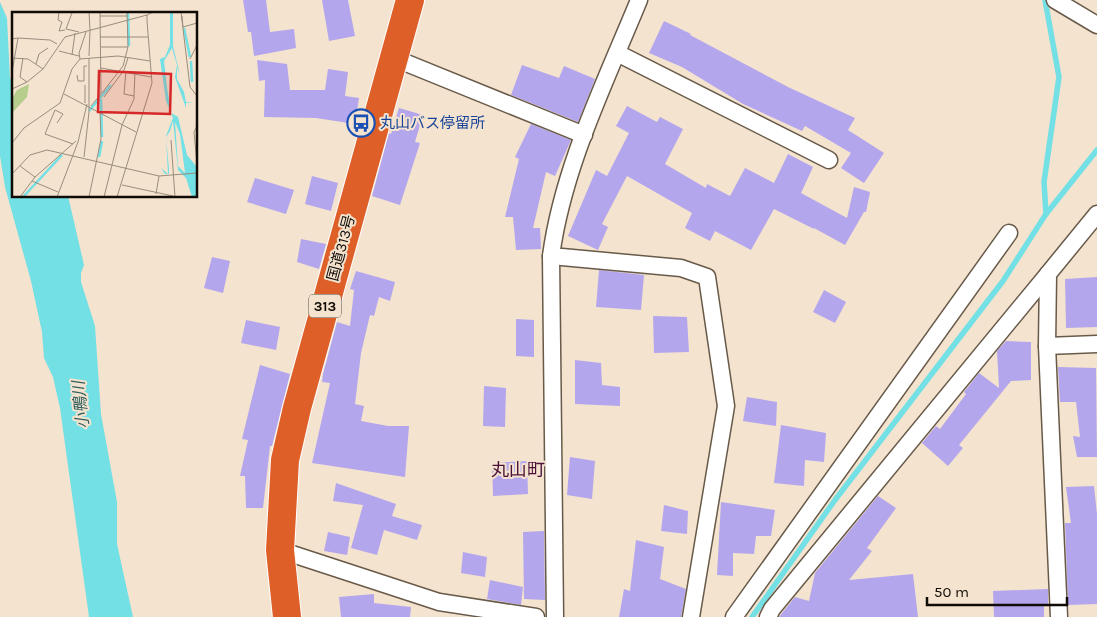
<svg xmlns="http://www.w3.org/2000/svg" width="1097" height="617" font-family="Karla,'Noto Sans JP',sans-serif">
	<rect width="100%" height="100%" fill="#f4e3cf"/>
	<polygon fill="#72e0e4" points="0,2 7,18 10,78 14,85 14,196 68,196 84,265 81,273 81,282 95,326 101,414 117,502 117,544 133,617 89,617 60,408 53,377 44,358 42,332 31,281 5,187 0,156"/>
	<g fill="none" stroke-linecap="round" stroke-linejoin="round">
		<g stroke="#72e0e4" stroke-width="5.5">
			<polyline points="1045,0 1059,77 1044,182 1046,214"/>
			<polyline points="752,617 835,500 1003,281 1046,214 1097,150"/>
		</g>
	</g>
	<g fill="#b4a6ed">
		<polygon points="243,0 266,0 270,32 294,29 296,48 254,56 251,32 248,32"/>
		<polygon points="322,0 348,0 355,36 329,41"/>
		<polygon points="664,21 691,34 690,35 788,87 855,118 848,130 884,153 864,183 841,168 851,153 805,126 802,131 743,104 682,67 649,53"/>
		<polygon points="257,60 287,64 290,90 325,90 328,69 348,72 345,96 359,98 355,124 316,118 264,117 265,80 259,81"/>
		<polygon points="522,65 559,78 564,66 595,79 578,122 511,95"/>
		<polygon points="627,106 657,122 660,117 683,129 665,164 706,188 707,184 730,196 745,168 774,183 788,154 813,167 801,193 847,218 854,187 870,192 866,212 864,212 845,245 814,228 814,229 774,209 751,250 715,231 710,241 685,228 692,213 627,176 602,224 608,227 598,250 568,236 596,170 607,176 629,133 616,126"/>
		<polygon points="399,108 423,115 415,142 420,143 400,205 372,196 389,133 391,134"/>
		<polygon points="531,124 571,140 555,176 546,172 533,228 540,228 541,249 516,250 513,217 505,217 519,159 515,157"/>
		<polygon points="312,176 338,183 331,211 305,204"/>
		<polygon points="255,178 294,190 286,214 247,202"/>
		<polygon points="301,239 326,244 319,269 297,262"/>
		<polygon points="212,257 230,261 223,293 204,288"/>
		<polygon points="599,270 644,275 641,310 596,307"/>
		<polygon points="356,271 395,282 390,301 379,297 374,316 370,315 361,353 355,404 364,406 361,421 388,426 409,426 405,477 312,463 330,383 322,382 323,374 337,322 350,326 354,290 350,289"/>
		<polygon points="1097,277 1097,327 1066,328 1065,279"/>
		<polygon points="824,290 846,302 835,323 813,312"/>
		<polygon points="653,316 687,317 689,352 654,353"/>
		<polygon points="516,319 534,320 534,357 516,356"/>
		<polygon points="246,320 280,327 276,350 241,343"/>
		<polygon points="1006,341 1031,342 1031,380 1011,381 959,445 963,448 948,466 922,443 936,426 940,429 966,394 964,392 979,373 999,388 997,351"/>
		<polygon points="575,360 601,363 602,385 620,387 620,406 575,404"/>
		<polygon points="260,365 290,374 272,446 270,446 263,508 246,508 245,476 240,476 248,440 242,439"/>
		<polygon points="1058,367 1096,368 1097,457 1077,457 1073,436 1080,437 1076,402 1060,402"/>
		<polygon points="484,386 506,388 505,427 483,426"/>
		<polygon points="747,397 777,402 776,426 743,421"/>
		<polygon points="781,425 826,433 824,462 805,460 804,486 774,483"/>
		<polygon points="570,457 595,461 592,499 567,495"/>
		<polygon points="527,461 528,494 493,496 492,463"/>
		<polygon points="336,483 396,504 392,516 422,525 417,540 384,530 377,555 351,548 363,505 333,501"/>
		<polygon points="1094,486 1097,514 1097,604 1068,605 1065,523 1071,523 1066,487"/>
		<polygon points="878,496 896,508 867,548 872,551 849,580 913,574 918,617 779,617 795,597 809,601 815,573"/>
		<polygon points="721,502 775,510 771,536 756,536 754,554 733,553 733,576 717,575"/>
		<polygon points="664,505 688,511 687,534 661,531"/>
		<polygon points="544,531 545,600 524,599 523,532"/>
		<polygon points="328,532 350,537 347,555 324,551"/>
		<polygon points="636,540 664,547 660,579 686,589 681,617 619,617 624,589 630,591"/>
		<polygon points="463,552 487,557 485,577 461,573"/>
		<polygon points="490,580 523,587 521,605 487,599"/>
		<polygon points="1048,589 1048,605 1044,605 1044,617 994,617 993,591"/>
		<polygon points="374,594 374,603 411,607 410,617 341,617 339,597"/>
	</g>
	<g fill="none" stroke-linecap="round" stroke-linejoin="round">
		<g stroke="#685a49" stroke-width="19">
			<g id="street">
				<path d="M639 0C605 83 563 167 551 256L681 268 707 277 726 406 691 617"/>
				<polyline points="1055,0 1097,25"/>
				<polyline points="617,53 829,160"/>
				<polyline points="394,58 584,135"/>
				<polyline points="551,256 555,617"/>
				<polyline points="1047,346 1097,344"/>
				<polyline points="280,550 439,602 536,617"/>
				<polyline points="734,617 1009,233"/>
				<polyline points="768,617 772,609 1048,274"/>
				<polyline points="1059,617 1047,346 1048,274 1097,214"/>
			</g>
		</g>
		<g stroke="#fff" stroke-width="30">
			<polyline id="highway" points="287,617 280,550 285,460 297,408 410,0"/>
		</g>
		<use href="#street" stroke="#fff" stroke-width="16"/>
		<use href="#highway" stroke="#de6028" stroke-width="28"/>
	</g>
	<defs>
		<g id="bus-ring" transform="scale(1.4375)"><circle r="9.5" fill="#f4e3cf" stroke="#1a4fb4" stroke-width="1.5"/><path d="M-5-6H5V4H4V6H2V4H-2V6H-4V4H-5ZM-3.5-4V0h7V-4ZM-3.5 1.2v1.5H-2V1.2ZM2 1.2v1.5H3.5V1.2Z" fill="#1a4fb4"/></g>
	</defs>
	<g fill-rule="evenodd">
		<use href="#bus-ring" x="361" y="123"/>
	</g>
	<g text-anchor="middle" stroke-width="4" stroke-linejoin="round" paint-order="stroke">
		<rect fill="#f4e3cf" stroke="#544c42" stroke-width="1" x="309" y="294.5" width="32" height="23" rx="4"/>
		<g font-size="14" font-weight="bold" fill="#100b05">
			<text x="325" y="311">313</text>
		</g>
		<g font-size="15" fill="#164399" stroke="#f4e3cf" text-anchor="start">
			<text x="380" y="128">丸山バス停留所</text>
		</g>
		<g font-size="15" fill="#100b05" stroke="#f4e3cf">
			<text transform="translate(341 248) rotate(-75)" y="5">国道313号</text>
		</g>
		<g font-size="16" font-style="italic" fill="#2b5c5d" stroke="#f4e3cf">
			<text transform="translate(80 405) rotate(-96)" y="6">小鴨川</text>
		</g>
		<g font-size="18" fill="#4b1038" stroke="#f4e3cf">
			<text x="518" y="476">丸山町</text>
		</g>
	</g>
	<g transform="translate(12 12)">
		<rect width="185" height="185" fill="#f4e3cf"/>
		<path d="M17 72 15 85 0 101V87L5 78Z" fill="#b6cd8c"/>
		<path d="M158 0H161V34L168 63 165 55V67L172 80 174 90H181L174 91V96L163 65 165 53 160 36 152 49 155 75 159 101 166 105 175 143 184 154V185H180L174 166 166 158 161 109 158 119 154 125 157 157V162H153L149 156 156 162 154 124 161 106 154 89 148 47 153 45 158 33ZM163 110 168 122 173 161 166 154Z" fill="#72e0e4" fill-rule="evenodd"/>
		<path fill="none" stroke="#72e0e4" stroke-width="2.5" d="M116 1 117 34M172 16 178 45M179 49 180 70M89 87 90 125M77 99 99 73M87 145 90 129M11 185 50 143"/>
		<path fill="none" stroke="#998d7e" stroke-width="1" d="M47 0 46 8 50 10 47 19 53 18M77 0 78 18M169 0 178 75 185 84M60 1 54 17 67 20M88 4H115M170 4 171 15 185 11M88 25H136M6 26 38 28 45 32M0 27 6 26 0 60M89 35H116M47 39 67 44M60 43 63 21M77 44 78 18M0 46 16 47 31 57M11 46 8 65 15 70M68 47 67 41 74 20M178 47 185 33M24 52 27 42 36 36M89 56 139 65M65 63 66 69H72V54H75M0 77 15 70 31 57 53 25 135 3M90 81 111 54 116 35 115 0M52 82 124 120M122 84 123 60M92 85 112 58 116 46M73 91V73M79 94 89 82 88 0M43 98 33 122 61 132M43 98 51 102 45 111M185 114 182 120 185 152M159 128 163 185M0 131 12 116 48 91 60 57 68 47 106 44 138 49M72 145 77 100V46M8 154 23 165M0 162 18 143 35 138 147 164 185 161M20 169 46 180M110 173 161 184M144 182 147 164M8 185 23 165 64 129M45 185 66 130 75 92M77 185 89 127 88 100M92 185 110 113 122 87V84L112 82 114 59M105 185 140 71 135 9V3L141 0"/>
		<path fill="#d62828" fill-opacity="0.15" stroke="#d62828" stroke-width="2.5" d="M87 59 159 62 158 102 86 100Z"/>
		<rect width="185" height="185" fill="none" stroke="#100b05" stroke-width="2.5"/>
	</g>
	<path d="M927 597v8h140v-8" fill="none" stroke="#100b05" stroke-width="2.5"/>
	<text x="934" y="597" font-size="15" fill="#100b05" stroke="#f4e3cf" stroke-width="4" paint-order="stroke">50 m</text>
</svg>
